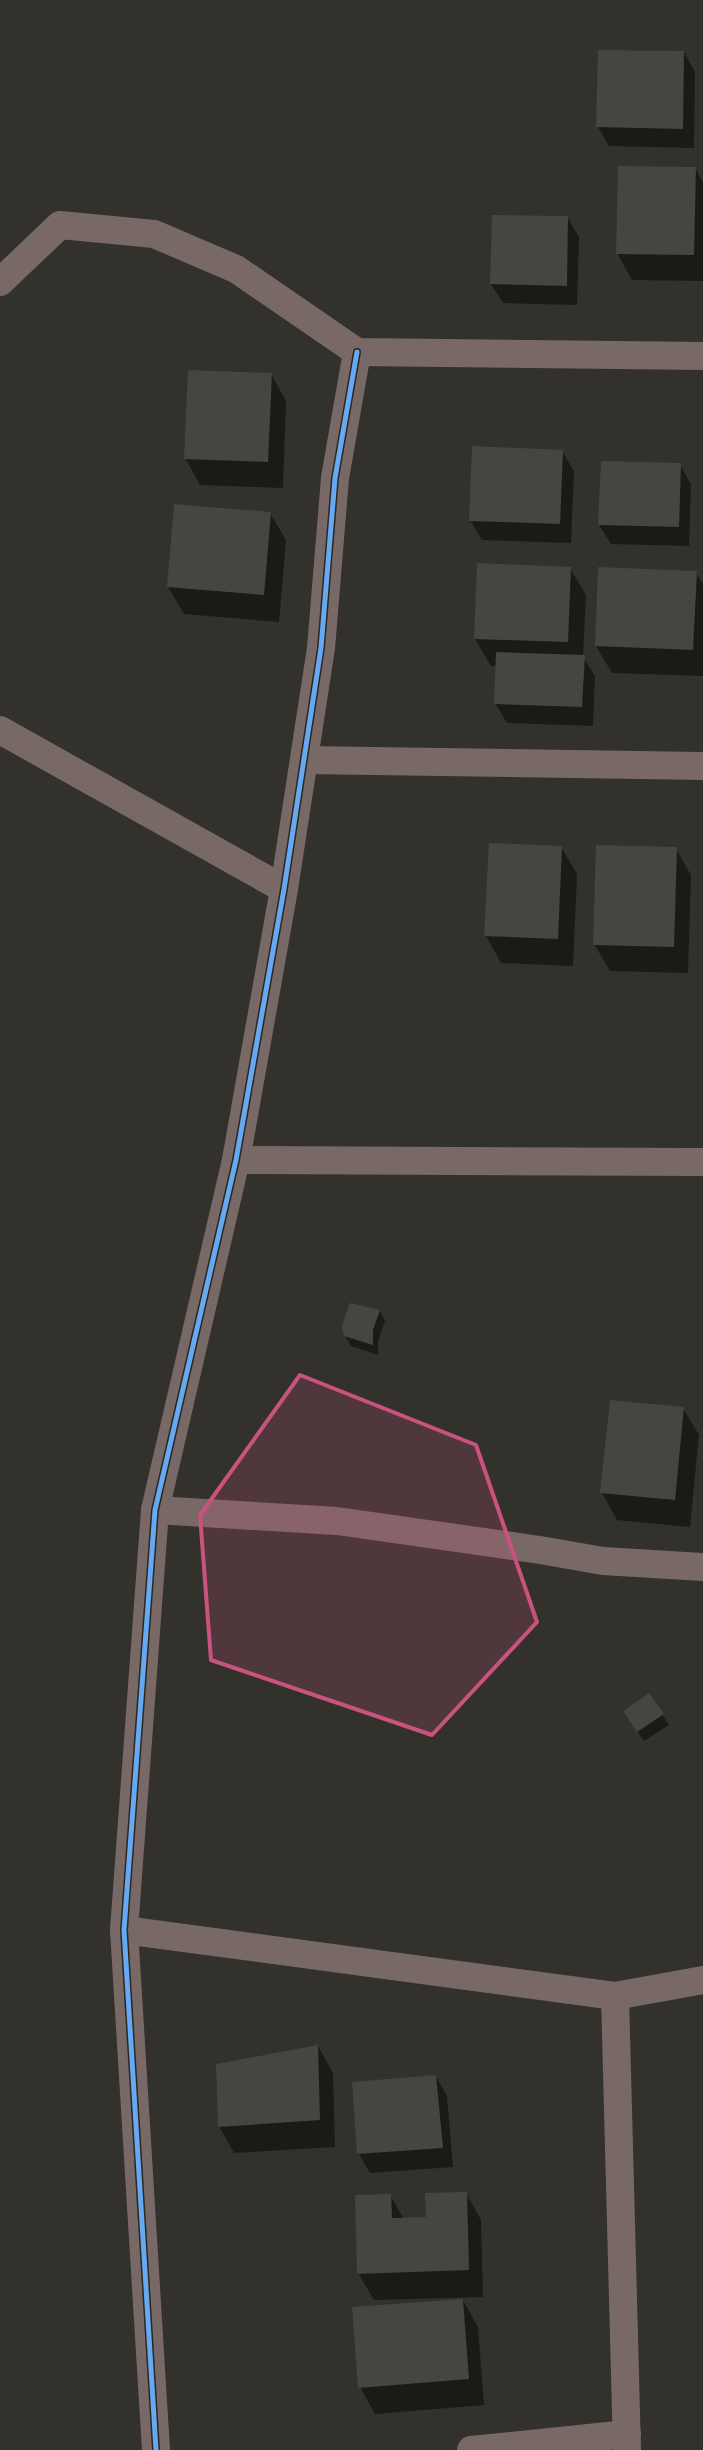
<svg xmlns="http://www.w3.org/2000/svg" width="703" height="2450" font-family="'Open Sans',sans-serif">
	<rect width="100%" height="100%" fill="#32312c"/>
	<g fill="#0007">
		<polygon points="684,52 695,72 694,148 609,146 598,127"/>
		<polygon points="695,168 703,182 703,281 632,280 617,253"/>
		<polygon points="567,217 579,237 577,305 503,303 491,284"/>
		<polygon points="271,374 286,401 283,488 200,485 185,458"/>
		<polygon points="562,451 574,471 571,543 482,540 470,520"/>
		<polygon points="680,465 691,484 689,546 611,544 599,525"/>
		<polygon points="270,513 286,540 279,622 184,614 168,587"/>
		<polygon points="570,568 586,595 583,657 595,676 593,726 507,723 495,703 497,666 491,666 475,639"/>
		<polygon points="696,573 703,584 703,676 612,673 596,646"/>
		<polygon points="561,847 577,874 573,966 501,963 486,936"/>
		<polygon points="676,849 691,875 688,973 610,971 594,944"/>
		<polygon points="351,1304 380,1311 385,1321 378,1341 378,1355 351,1346 345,1336"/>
		<polygon points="683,1408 699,1435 690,1527 617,1520 602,1493"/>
		<polygon points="649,1694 669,1725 644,1741 630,1721"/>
		<polygon points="318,2046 333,2073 335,2147 234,2153 219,2126"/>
		<polygon points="436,2077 447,2096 453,2167 370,2173 359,2154 353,2084"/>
		<polygon points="466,2193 481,2220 483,2297 374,2300 358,2273 390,2195 404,2219 427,2218"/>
		<polygon points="463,2300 478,2327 484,2405 375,2414 360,2387"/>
	</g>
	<g fill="#464541">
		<polygon points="598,50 684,51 683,129 596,127"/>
		<polygon points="618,166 696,167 694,255 616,254"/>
		<polygon points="492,215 568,216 567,286 490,284"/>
		<polygon points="188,370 272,373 268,462 184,459"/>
		<polygon points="472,446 563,450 560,524 469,521"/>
		<polygon points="601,461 681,463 679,527 598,525"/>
		<polygon points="174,504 271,512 264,595 167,587"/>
		<polygon points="477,563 571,567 568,642 474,639"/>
		<polygon points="598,567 697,571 693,650 595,646"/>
		<polygon points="496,652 585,655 582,707 494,704"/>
		<polygon points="489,843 562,846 558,939 484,936"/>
		<polygon points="596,845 677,847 674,947 593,945"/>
		<polygon points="350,1303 380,1310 373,1330 373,1345 344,1336 342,1325"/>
		<polygon points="610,1400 684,1407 675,1500 600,1493"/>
		<polygon points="649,1693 664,1714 637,1732 623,1711"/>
		<polygon points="318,2045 320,2120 218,2127 216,2064"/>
		<polygon points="436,2075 443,2148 357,2154 352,2082"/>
		<polygon points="467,2192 469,2270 357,2274 355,2195 391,2194 392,2218 426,2217 425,2193"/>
		<polygon points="463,2299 469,2379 358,2388 352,2307"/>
	</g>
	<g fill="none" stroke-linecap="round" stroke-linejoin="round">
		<g stroke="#786966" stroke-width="28">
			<polyline points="0,282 60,225 154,234 236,269 357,352 703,356"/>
			<polyline points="0,730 284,889"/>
			<polyline points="304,760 703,766"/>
			<polyline points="236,1160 703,1162"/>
			<polyline points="155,1510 337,1521 540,1550 603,1561 703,1567"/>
			<polyline points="124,1930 615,1996 703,1980"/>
			<polyline points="615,1996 627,2450"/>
			<polyline points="156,2450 124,1930 155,1510 236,1160 284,889 321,648 335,478 357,352"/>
			<polyline points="471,2450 627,2434"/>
		</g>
		<g stroke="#2b281f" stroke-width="8">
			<polyline id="cycleway" points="156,2450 124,1930 155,1510 236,1160 284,889 321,648 335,478 357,352"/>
		</g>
		<use href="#cycleway" stroke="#66a8f1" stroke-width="5"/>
	</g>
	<path fill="#ca527f" fill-opacity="0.2" stroke="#ca527f" stroke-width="4" stroke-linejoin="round" d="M300 1375 476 1445 537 1622 432 1735 211 1660 200 1515Z"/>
</svg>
